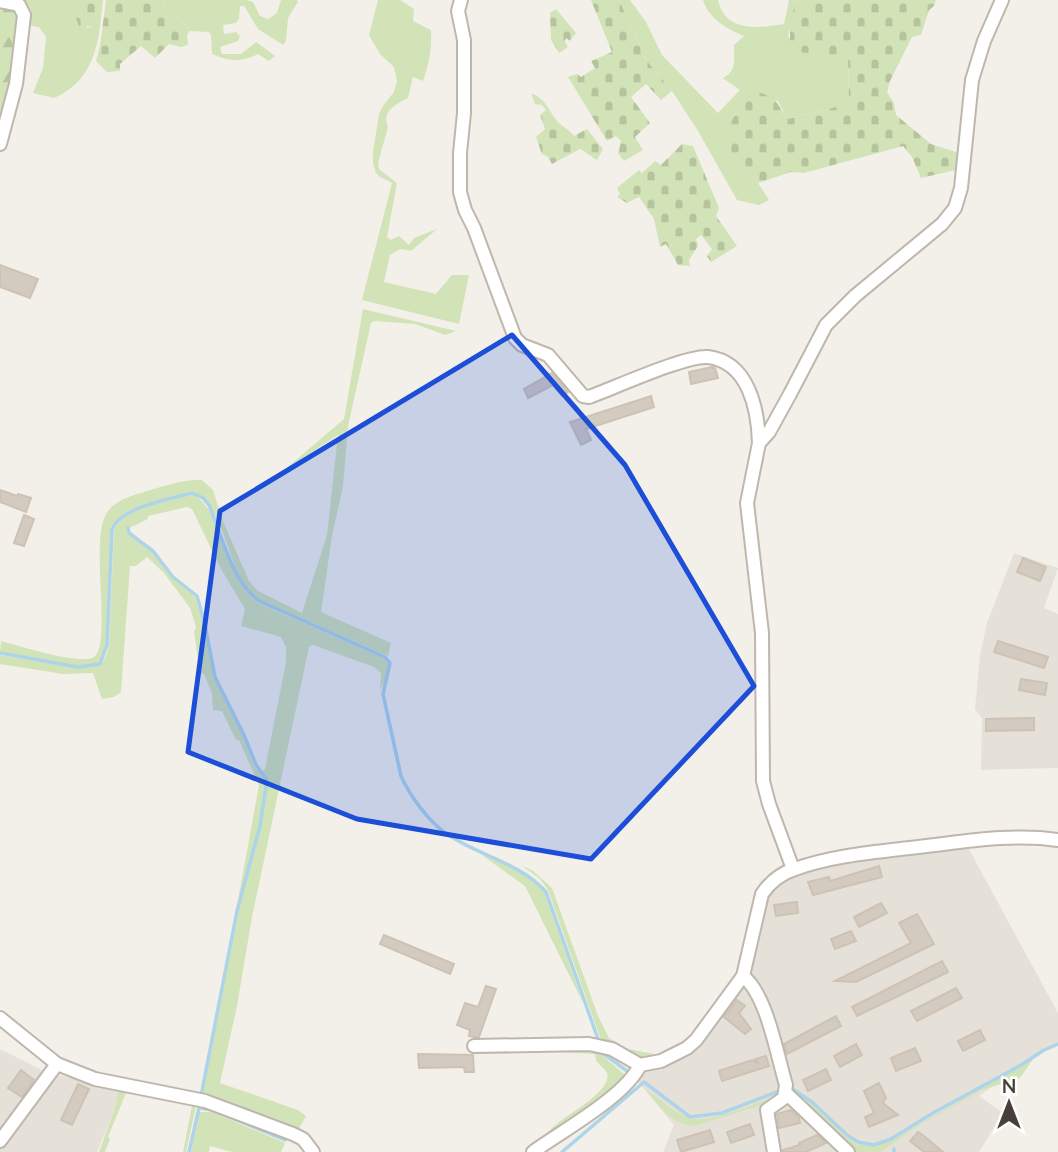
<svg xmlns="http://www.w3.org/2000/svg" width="1058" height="1152" font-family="Lato,sans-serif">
	<defs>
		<pattern id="forest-firs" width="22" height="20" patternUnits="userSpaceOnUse" patternTransform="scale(1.75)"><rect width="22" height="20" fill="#d2e3b7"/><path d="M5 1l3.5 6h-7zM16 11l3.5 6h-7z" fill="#b6c49e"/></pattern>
		<pattern id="cemetery-stones" width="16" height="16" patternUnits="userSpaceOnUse" patternTransform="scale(1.75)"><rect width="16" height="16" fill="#d2e3b7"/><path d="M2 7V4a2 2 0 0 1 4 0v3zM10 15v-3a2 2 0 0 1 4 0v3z" fill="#b6c49e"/></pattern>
	</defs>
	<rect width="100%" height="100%" fill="#f3f0ea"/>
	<g fill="#e6e1d8">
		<polygon points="1014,553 1058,568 1044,608 1058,614 1058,768 981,770 982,718 975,709 980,655 987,623"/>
		<polygon points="964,840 1058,1013 1058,1042 979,1096 1003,1113 979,1152 663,1152 674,1125 634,1077 645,1065 679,1053 742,974 761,881 784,863"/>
		<polygon points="0,1049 48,1073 123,1089 97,1152 0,1152"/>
	</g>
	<g fill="#d2e3b7">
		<path d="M21 0H85L86 8 82 13 87 28 96 25 100 27C96 58 85 85 54 98L33 93 43 68 46 37 39 27 27 25Z"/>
		<path d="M163 0H247L253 2 260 16 268 19 277 13 281 0H297L298 2 288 18 286 41 283 45 258 29 244 6H240L239 19 236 23 223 25 224 34 236 32 240 36 238 41 220 47 222 54H241L256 42 275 56 269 61 258 54C241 63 228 61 212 54L211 35 209 32 190 31 176 16 165 10Z"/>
		<path d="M378 0H400L414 9 413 21 431 30C432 49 429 63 423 81L413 77 408 98C396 104 381 112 388 127L378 163 379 169 397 183 387 237 391 240 399 236 409 245 414 238 437 229 411 251 400 249 390 255 384 282 436 294 452 275H469L459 324 362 300 392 183 380 177 376 173 373 163V152L379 114 383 106 394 92 397 81 394 67 380 54 369 35Z"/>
		<path d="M619 0H630L646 22 662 55 718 113 740 90 723 78C737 71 734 59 734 45L744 36C727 29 709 19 703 0H718C725 33 759 28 784 24L789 0H796L788 37 848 58 849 100 837 107 787 119 778 101 745 98 731 121 743 176 758 183 769 200 759 205 737 200 698 131 672 91 647 61Z"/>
		<path d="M363 309 456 331 445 335 415 324 375 321 371 323 348 426 343 486 332 536 321 612 391 643 388 656 259 600C223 574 232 513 192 491 169 498 119 505 111 530L106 645 99 663 78 666 0 652 1 641C17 645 82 666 94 657 113 643 88 535 108 511 118 498 136 495 150 490 168 485 184 479 202 480L213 490 222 519 249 581 258 591 302 613 327 535 338 435 283 471 344 419Z"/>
		<path d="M192 494C229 515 222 577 258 603L384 658 388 664V672L380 691 381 673 374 667 316 646 312 645 309 647 252 917 237 1006 220 1083 298 1110 306 1116 298 1130 202 1096 238 912 261 826 268 779 262 771 265 769 286 662V647L281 637 241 626 245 609 221 569 192 509 187 507 148 516V519L127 529 128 534 152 552 172 577 195 597 204 625 214 677 243 735 254 766 266 780 259 826 236 911 259 785 239 740H236L222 711 213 710 212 694 204 674 200 673 194 632 196 627 190 608 164 573 147 557 136 566H130L121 692 114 697 102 699 93 673 63 674 0 664V655L78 668 101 665 106 656 109 645 114 531C121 508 170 500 192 494Z"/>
		<path d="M482 855C504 865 528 872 544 891L583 1003 525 886Z"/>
		<path d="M521 865 533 871 552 888 598 1016 609 1038 628 1049 665 1056C634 1062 628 1053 601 1040L548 890 540 879Z"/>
		<path d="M543 1048 601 1049 635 1068 634 1073 613 1056 603 1053 604 1057 629 1078 527 1152C537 1141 548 1132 559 1122 570 1113 613 1090 607 1073 605 1069 599 1064 596 1061L595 1054 542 1051Z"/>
		<polygon points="1034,1058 1020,1078 982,1090 917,1127 880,1152 850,1152 790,1090 810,1103 846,1137 857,1144 874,1146 893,1140"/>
		<polygon points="119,1087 206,1103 290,1135 287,1139 212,1107 196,1106 186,1152 183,1152 192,1106 188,1103 152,1095 126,1093 108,1137 110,1139 105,1152 99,1152 116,1105"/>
		<path d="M644 1087C658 1097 672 1112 689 1118 707 1125 764 1101 782 1093L765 1109 762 1105 695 1126C670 1125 659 1105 644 1087Z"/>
		<polygon points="199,1112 212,1112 285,1143 281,1152 232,1152 210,1146 209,1152 191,1152"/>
	</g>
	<polygon fill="url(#forest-firs)" points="0,4 16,7 22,27 0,131"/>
	<g fill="url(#cemetery-stones)">
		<path d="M85 0H103L100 27 79 26 75 15C86 12 82 9 85 0Z"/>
		<polygon points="106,0 163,0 165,10 176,16 190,31 187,35 188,45 181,47 169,44 155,58 141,46 120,64 120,71 107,72 96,61 100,46"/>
		<polygon points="591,0 619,0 647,61 672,91 661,100 646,84 631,97 650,123 635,137 643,150 624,161 618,153 621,141 616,136 607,141 568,77 577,74 581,77 595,68 591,61 612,52"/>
		<path d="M796 0H936L934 6 929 10 921 35 912 37 890 81 887 92 894 103 896 115 931 144 962 154 960 169 921 178 912 157 903 146 804 173 791 172 758 183 743 176 731 152 726 130 745 98 752 92C777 94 775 102 788 119L836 107 849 100 848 58 790 51V24Z"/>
		<polygon points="556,9 576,33 570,41 566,38 565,42 568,47 559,53 551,40 550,13"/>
		<path d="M531 93C550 102 547 111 560 124 565 128 569 130 574 136L587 129 603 149 597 160 580 149 552 164 548 157 542 154 536 137 545 129 540 115 546 110 542 105 535 104Z"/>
		<polygon points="682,144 693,146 719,208 716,216 737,246 711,262 707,256 712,249 701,235 696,239 698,246 689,260 690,266 678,265 666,244 660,247 654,219 639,197 627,203 617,197 620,194 617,188 639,170 642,173 655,161 661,165"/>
	</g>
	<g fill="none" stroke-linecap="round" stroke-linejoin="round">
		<g stroke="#add4e9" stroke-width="3.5">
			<polyline points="128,528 129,533 153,551 173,577 197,596 205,625 215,677 244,735 256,765 267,780 260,826 237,911 201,1096"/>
			<path d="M0 653 78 667 100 664 107 645 112 530C120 507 170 499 192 493L203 498 209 505C221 534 233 583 259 601L385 657 390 663 383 694 401 776C410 796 427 819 444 832 477 856 518 861 546 892L598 1039"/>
			<polyline points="604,1054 631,1074"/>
			<polyline points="791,1088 812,1102 847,1135 858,1142 874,1145 891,1139 933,1113 1021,1065 1044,1050 1058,1044"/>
			<polyline points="894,1149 894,1152"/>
			<polyline points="189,1152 199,1108 213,1110 285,1140"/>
			<polyline points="562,1152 644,1082 690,1117 722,1113 782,1090"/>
		</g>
	</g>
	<g fill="#d3cbc0" stroke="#cec2b4" stroke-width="2">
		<polygon points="0,265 38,279 30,298 0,287"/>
		<polygon points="712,367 715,368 718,378 691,384 689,372"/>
		<polygon points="552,373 568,392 562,396 553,385 528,398 524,389"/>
		<polygon points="651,396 654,407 586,429 591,440 581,445 570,422"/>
		<polygon points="0,490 17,496 18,494 31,498 26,512 0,502"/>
		<polygon points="24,515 34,519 24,546 14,543"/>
		<polygon points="1023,558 1046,567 1040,581 1017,572"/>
		<polygon points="998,641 1048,657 1044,668 994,652"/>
		<polygon points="1021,679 1047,683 1045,695 1019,690"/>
		<polygon points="1034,718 1034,730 986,731 986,719"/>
		<polygon points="879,866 882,877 813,895 808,882 829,877 830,881"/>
		<polygon points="797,902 798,913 776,916 774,905"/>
		<polygon points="881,903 887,913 859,927 854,917"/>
		<polygon points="917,914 934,944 856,982 835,981 911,943 899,923"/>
		<polygon points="851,931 856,941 835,949 831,939"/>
		<polygon points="384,935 454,964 450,974 380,944"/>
		<polygon points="942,961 948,972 857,1016 852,1007"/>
		<polygon points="486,986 496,989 479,1037 474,1037 469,1036 470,1030 457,1025 465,1003 478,1007"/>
		<polygon points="956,988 962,998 917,1021 911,1011"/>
		<polygon points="737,1000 745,1006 739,1013 751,1029 745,1034 724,1017"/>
		<polygon points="836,1016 841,1026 787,1054 784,1044"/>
		<polygon points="980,1030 985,1040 963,1051 958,1041"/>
		<polygon points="856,1044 862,1055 840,1067 834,1056"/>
		<polygon points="915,1048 921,1061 896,1071 891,1058"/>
		<polygon points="418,1054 473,1055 474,1072 465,1072 464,1067 419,1068"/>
		<polygon points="766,1056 769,1066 722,1081 719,1071 752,1060 759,1064 755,1059"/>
		<polygon points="826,1069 831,1080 808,1091 803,1080"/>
		<polygon points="21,1070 34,1080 22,1097 8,1088"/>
		<polygon points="879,1083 886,1098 883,1103 898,1115 869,1127 865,1117 874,1113 864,1091"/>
		<polygon points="78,1084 89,1089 72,1125 61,1120"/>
		<polygon points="791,1110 799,1118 800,1123 779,1128 777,1114"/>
		<polygon points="750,1124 754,1135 731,1143 727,1132"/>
		<polygon points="710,1130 714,1142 681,1152 677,1140"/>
		<polygon points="918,1132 924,1136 943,1152 924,1152 910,1141"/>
		<polygon points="817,1135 826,1143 806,1152 783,1152 783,1150 800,1145 799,1143"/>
	</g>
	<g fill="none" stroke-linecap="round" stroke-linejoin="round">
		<g stroke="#beb7ad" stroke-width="16">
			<g id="minor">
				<path d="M461 0 458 11 464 40V113L460 153V192L465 210 474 228 515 338 522 345 548 355 583 396 589 397C614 388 686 355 708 357 749 362 758 410 759 443"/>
				<polyline points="0,1 19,5 24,15 16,84 0,144"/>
				<polyline points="793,869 769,804 763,781 762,633 747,503 759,443 769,432 790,394 826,325 855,296 942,224 955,208 961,188 972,80 984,41 1002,0"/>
				<path d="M743 976C767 995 777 1055 786 1085L784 1098 767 1110 774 1152"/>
				<polyline points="0,1018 57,1064 95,1079 205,1101 293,1134 303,1139 313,1152"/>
				<path d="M474 1046 589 1044 612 1049 640 1065 661 1061 687 1048 696 1040 743 976 762 894C770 882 782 873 795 869 835 855 877 852 918 847 963 842 1012 833 1058 840"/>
				<polyline points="786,1093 848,1152"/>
				<polyline points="0,1141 57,1064"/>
				<path d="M533 1152C562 1131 626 1096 640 1065"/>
			</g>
		</g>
		<use href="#minor" stroke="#fff" stroke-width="12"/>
	</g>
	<path fill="#1d4ed8" fill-opacity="0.2" stroke="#1d4ed8" stroke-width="5" stroke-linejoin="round" d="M512 335 625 465 754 686 591 859 357 819 188 752 220 511Z"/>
	<g transform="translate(1009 1103)" stroke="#ffffff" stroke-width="5" paint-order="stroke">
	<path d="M0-5L12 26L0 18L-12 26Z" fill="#464039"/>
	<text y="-10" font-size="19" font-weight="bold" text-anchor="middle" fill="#464039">N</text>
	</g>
</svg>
